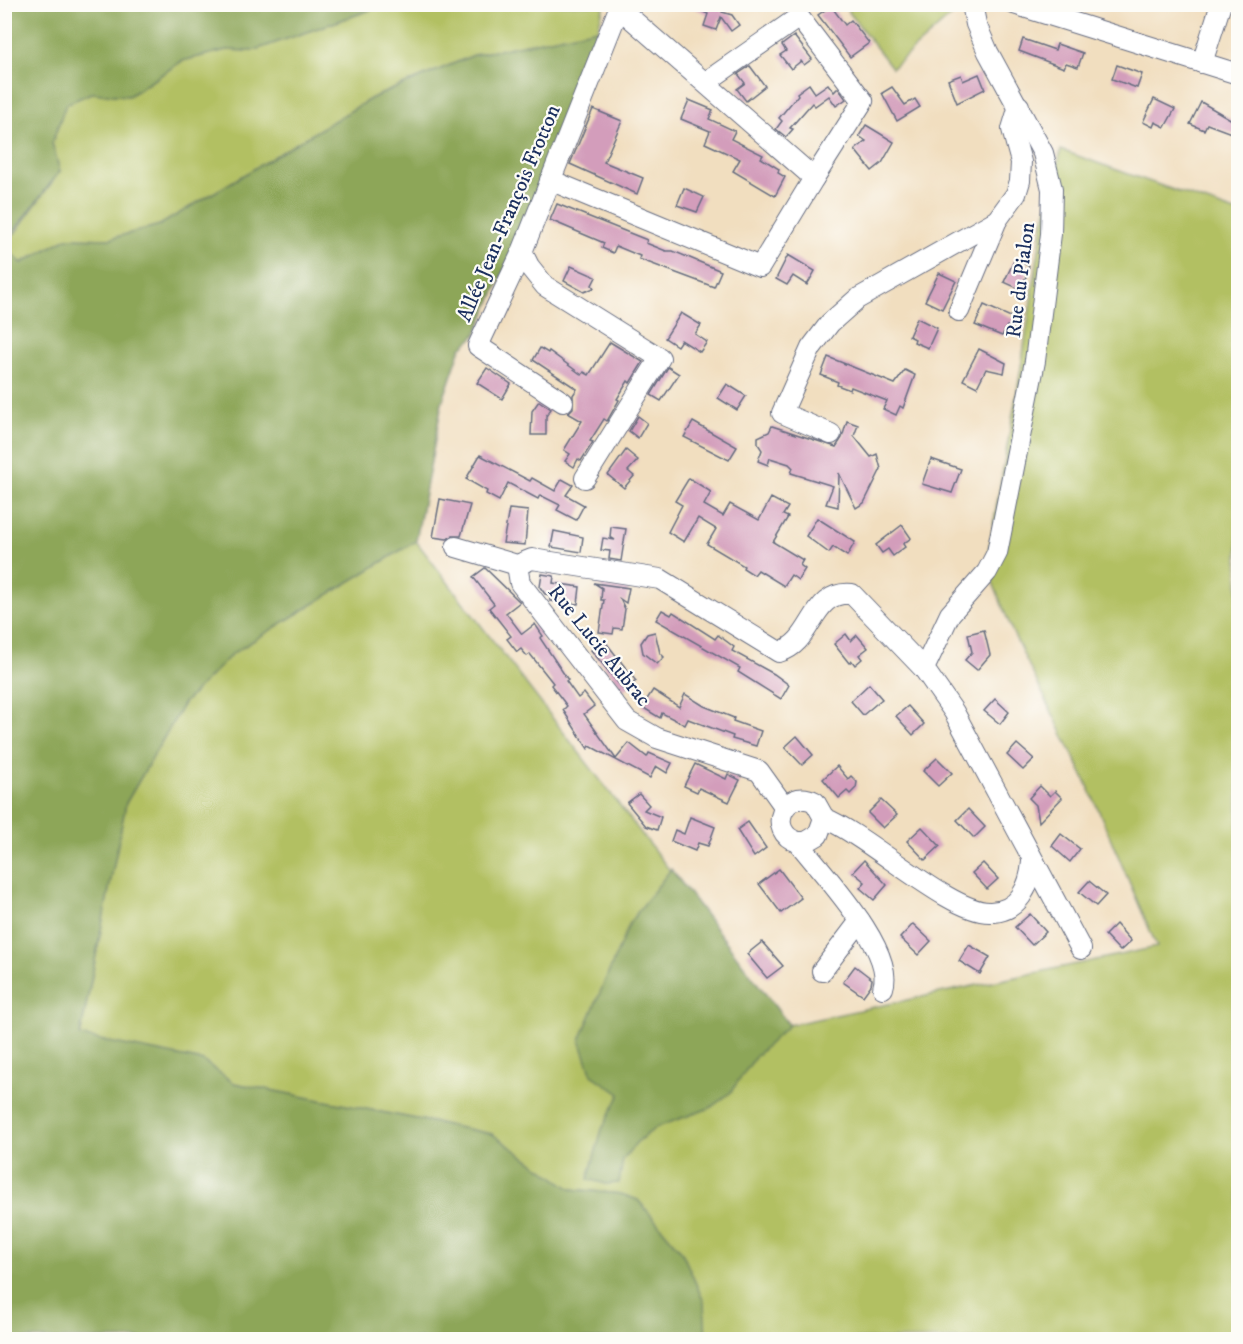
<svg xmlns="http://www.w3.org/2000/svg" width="1243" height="1344" font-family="'IM FELL DW Pica',serif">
	<rect width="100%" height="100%" fill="#fdfcf7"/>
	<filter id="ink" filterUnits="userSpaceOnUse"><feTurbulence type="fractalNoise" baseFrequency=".0167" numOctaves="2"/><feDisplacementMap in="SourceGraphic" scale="12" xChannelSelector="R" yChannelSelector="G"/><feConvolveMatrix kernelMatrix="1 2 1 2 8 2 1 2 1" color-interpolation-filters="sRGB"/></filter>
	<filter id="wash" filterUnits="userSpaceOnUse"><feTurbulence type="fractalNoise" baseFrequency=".008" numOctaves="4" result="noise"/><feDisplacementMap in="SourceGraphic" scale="24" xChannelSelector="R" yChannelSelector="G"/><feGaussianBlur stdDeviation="1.35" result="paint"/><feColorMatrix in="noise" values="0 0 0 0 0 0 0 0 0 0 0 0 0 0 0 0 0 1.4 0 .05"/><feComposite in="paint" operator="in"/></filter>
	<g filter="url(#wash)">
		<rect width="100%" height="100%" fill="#f1debf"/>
		<g fill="#b2c062" stroke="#667860" stroke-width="1.5">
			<polygon points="412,4 604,5 598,29 474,55 372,98 160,225 109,239 67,238 21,263 5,247 60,171 52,143 66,104 91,93 129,96 182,61 226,50 252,51 376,8"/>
			<polygon points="836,5 964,5 892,68 845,7"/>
			<polygon points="1061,150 1238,213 1238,1339 706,1339 707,1333 621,1194 571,1189 492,1134 234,1083 203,1061 80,1037 126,803 184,703 233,653 416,541 789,1025 1157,947 1089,788 1013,633 986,565 1019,380 1043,223"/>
		</g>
		<g fill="#8da658" stroke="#546a5b" stroke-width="1.5">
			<polygon points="5,4 412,4 412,5 376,8 252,51 226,50 182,61 129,96 91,93 66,104 52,143 60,171 5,243"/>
			<polygon points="598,29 601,33 522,231 475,336 461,348 442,403 416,541 233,653 184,703 126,803 80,1036 203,1061 234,1083 492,1134 571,1189 621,1194 638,1200 682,1252 704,1302 706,1339 5,1339 4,247 22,263 67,238 109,239 160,225 372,98 474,55"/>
			<polygon points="671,869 789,1025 756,1056 730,1093 710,1108 657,1127 637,1142 623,1159 619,1183 606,1184 588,1179 602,1129 620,1094 592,1075 580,1040 630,922"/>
		</g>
		<g id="blocks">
			<g fill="#d39dbb">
				<polygon points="685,4 725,4 722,12 732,15 739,25 731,31 721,17 716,30 704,26 708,14"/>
				<polygon points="831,6 845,25 851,20 869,43 850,57 818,15"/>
				<polygon points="794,36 812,59 804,65 801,61 791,69 780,55 786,51 782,45"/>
				<polygon points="1023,39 1055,50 1057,44 1083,53 1078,67 1066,63 1064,68 1019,51"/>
				<polygon points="1117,65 1142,74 1137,88 1112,79"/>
				<polygon points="750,66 765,86 746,101 737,89 745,83 738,74"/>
				<polygon points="979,74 985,89 957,103 948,80 961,75 963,81"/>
				<polygon points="809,84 815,93 828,84 834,92 838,88 846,99 836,106 829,96 815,106 812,103 790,128 793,129 786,137 776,129 782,121 779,118 798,95 797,93"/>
				<polygon points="892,87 905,105 915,99 920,107 897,121 882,93"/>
				<polygon points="1154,99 1175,109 1165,127 1155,122 1153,127 1143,122"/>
				<polygon points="689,100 713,110 709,119 735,131 731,139 763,155 761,158 779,169 778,173 785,177 775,196 733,171 740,159 705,143 710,131 681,119"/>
				<polygon points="1201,102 1239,124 1239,136 1207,124 1204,130 1190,124"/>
				<polygon points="593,109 622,121 604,162 643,178 637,194 570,164"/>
				<polygon points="866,125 894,142 882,163 872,171 855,150 866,141 859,136"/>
				<polygon points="684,188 704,197 697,212 677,205"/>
				<polygon points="557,204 647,240 646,243 666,251 673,251 721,271 714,287 639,259 640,256 616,246 613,253 602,248 604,243 550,220"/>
				<polygon points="788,255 815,271 807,285 793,276 787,285 776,279"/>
				<polygon points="1015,259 1029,266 1022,290 1004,282"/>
				<polygon points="571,266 596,277 592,285 594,288 584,292 564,281"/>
				<polygon points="939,273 956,281 942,309 925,301"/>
				<polygon points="984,305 1020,321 1015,331 1007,326 1002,336 975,325"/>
				<polygon points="681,313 701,325 695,334 707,342 700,352 681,340 677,346 665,338"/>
				<polygon points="917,318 937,328 928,348 914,342 915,339 909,336"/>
				<polygon points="610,342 643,362 630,383 628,381 617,399 619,400 607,421 604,419 590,441 593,442 581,461 578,459 574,467 565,461 570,454 564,450 582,421 568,413 573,408 573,395 577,389 533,360 540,348 548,353 549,351 582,375 584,372 589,375"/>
				<polygon points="979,349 1006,363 1004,373 986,369 977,387 963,380"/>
				<polygon points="828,357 895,384 905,370 915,375 903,408 900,406 896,415 883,409 887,401 851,387 850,390 837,385 838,382 821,375"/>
				<polygon points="668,367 679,374 661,401 651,395"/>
				<polygon points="487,368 511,384 502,399 477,383"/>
				<polygon points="727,384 746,396 737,410 718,398"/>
				<polygon points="539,401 551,409 546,416 546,435 531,435 532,411"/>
				<polygon points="638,416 647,423 638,438 629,431"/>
				<polygon points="847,421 858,425 854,436 871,457 877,454 881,469 864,503 856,508 839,473 838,507 826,504 833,486 791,473 793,468 789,464 770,458 768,465 758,461 762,450 758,444 758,437 769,432 772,426 836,447 842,438"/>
				<polygon points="693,422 737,447 729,460 684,437"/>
				<polygon points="626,450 638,460 628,471 634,476 624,488 608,475"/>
				<polygon points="480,455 530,481 532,478 555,491 562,479 573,485 566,495 584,505 576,520 557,510 560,505 540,495 538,499 508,483 499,501 486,494 487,491 466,479"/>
				<polygon points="931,459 961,469 952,493 922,484"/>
				<polygon points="689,478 711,492 704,505 723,516 730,504 759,520 771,498 788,507 783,515 788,517 773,542 803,560 800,565 805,569 798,580 791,575 784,586 758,570 754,575 743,568 744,566 707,544 716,529 698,518 684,542 668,532 682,505 675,501"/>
				<polygon points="440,499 470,505 461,536 453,536 447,539 433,537"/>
				<polygon points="509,509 528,511 525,545 503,543"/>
				<polygon points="817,518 855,542 847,556 833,547 829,553 806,536"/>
				<polygon points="902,525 911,538 903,544 905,547 893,556 888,549 882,553 876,545"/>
				<polygon points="611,527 626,529 621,561 609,559 610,551 601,550 603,538 615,540 610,537"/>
				<polygon points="554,531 583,537 581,552 551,547"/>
				<polygon points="485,568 520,602 506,613 522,634 535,624 543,636 540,638 568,680 566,681 578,698 584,693 594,706 584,714 616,759 629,743 647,757 649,753 672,763 667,773 656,766 650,778 590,746 588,749 563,710 567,706 551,685 553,683 530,654 527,656 521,649 517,652 507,639 511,636 489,608 494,604 473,577"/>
				<polygon points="542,574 554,576 553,583 580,587 578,604 550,601 550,595 545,594 540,587"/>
				<polygon points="594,583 629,588 626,603 620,599 625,609 622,629 614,628 613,634 599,632 604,600 601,600 602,588"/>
				<polygon points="662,610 671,615 673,612 715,639 718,635 734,647 732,651 774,674 789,685 781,699 738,672 740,668 656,620"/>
				<polygon points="984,630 990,655 977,670 965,660 972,652 968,634"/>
				<polygon points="655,632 660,653 664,657 657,664 643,653 641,643 647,634"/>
				<polygon points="846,634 851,641 857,635 868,648 859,655 862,659 855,665 852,661 849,663 834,644"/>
				<polygon points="604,640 636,681 624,690 591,650"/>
				<polygon points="869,684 882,699 863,715 851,701"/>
				<polygon points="653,690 679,707 685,694 704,706 734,718 733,721 761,731 756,746 732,739 733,736 688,719 685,725 662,713 660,718 642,707"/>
				<polygon points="995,699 1009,712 1000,724 984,711"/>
				<polygon points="908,706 924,724 913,735 896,716"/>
				<polygon points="797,736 813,755 802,765 785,747"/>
				<polygon points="1017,744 1034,759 1023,770 1007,755"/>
				<polygon points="937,758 952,773 938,786 923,771"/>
				<polygon points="695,764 726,779 728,774 740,780 729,802 699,788 697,792 684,786"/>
				<polygon points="837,766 848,779 851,776 857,782 856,788 850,794 847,791 839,798 823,779"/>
				<polygon points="1040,786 1050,796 1055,791 1062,798 1039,822 1036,805 1029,798"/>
				<polygon points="639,794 649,805 644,810 661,817 657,830 646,826 627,803"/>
				<polygon points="881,800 897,815 883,828 868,813"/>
				<polygon points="968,809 985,827 974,838 957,820"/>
				<polygon points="690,817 715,827 708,846 698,843 695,851 671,841 675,830 684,834"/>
				<polygon points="748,822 766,848 754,857 737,830"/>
				<polygon points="922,827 940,846 925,860 907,841"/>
				<polygon points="1061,834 1080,849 1070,862 1052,846"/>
				<polygon points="864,860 887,885 874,900 860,888 865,882 853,872"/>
				<polygon points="983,863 998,879 987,889 972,873"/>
				<polygon points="779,869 801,898 781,913 759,884"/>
				<polygon points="1089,881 1106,895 1096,906 1079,892"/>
				<polygon points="1030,914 1046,932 1032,945 1015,927"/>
				<polygon points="913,924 931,941 918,955 900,938"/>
				<polygon points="1116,924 1131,941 1120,951 1105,935"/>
				<polygon points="762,942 783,966 767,978 747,954"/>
				<polygon points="969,945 990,957 980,974 959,961"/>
				<polygon points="855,966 872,979 871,985 863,996 843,982"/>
			</g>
		</g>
	</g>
	<g filter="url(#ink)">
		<use href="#blocks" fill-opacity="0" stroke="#666c80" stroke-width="1.5"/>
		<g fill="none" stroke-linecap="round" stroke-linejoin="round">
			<g stroke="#666c80" stroke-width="22">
				<g id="minor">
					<polyline points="972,4 976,24 988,52 1043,153 1052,189 1051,234 1035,361 997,553 987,572 950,614 924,669 954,712 1081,949"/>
					<polyline points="1014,4 1238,74"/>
					<polyline points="1202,63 1221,4"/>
					<polyline points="706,82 799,17 863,101 814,178"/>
					<polyline points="550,180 760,267 814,178 619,8"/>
					<polyline points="522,252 529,266 545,286 660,358 585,478"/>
					<polyline points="959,311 997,220"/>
					<polyline points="563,402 478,346 522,252 619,8 618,4"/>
					<polyline points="831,434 782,413 811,348 830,323 857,299 997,220 1016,194 1020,181 1021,162 1012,129 1019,106"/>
					<path d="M456 547 517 565 532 559 660 579 779 652C815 642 810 590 852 594L924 669"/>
					<polyline points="517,565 520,583 627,721 657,738 759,771 784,806"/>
					<path d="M824 818C869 836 950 913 990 912 1019 912 1030 886 1032 862"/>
					<path d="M798 842H806L818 835 824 818 815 802C784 786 765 832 798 842 821 872 896 950 883 988"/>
					<polyline points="822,971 860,921"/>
				</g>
			</g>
			<use href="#minor" stroke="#fff" stroke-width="20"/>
		</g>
	</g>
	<g text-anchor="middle" stroke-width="4.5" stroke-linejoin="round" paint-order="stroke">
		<g font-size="21" fill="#1b2f5e" stroke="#fdfcf7">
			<text transform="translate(508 213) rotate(-67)" y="7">Allée Jean-François Frotton</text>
			<text transform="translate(1020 280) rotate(-83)" y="7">Rue du Pialon</text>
			<text transform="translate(600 645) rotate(51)" y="7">Rue Lucie Aubrac</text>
		</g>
	</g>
	<rect width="1243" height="1344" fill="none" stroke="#fdfcf7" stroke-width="24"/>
</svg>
